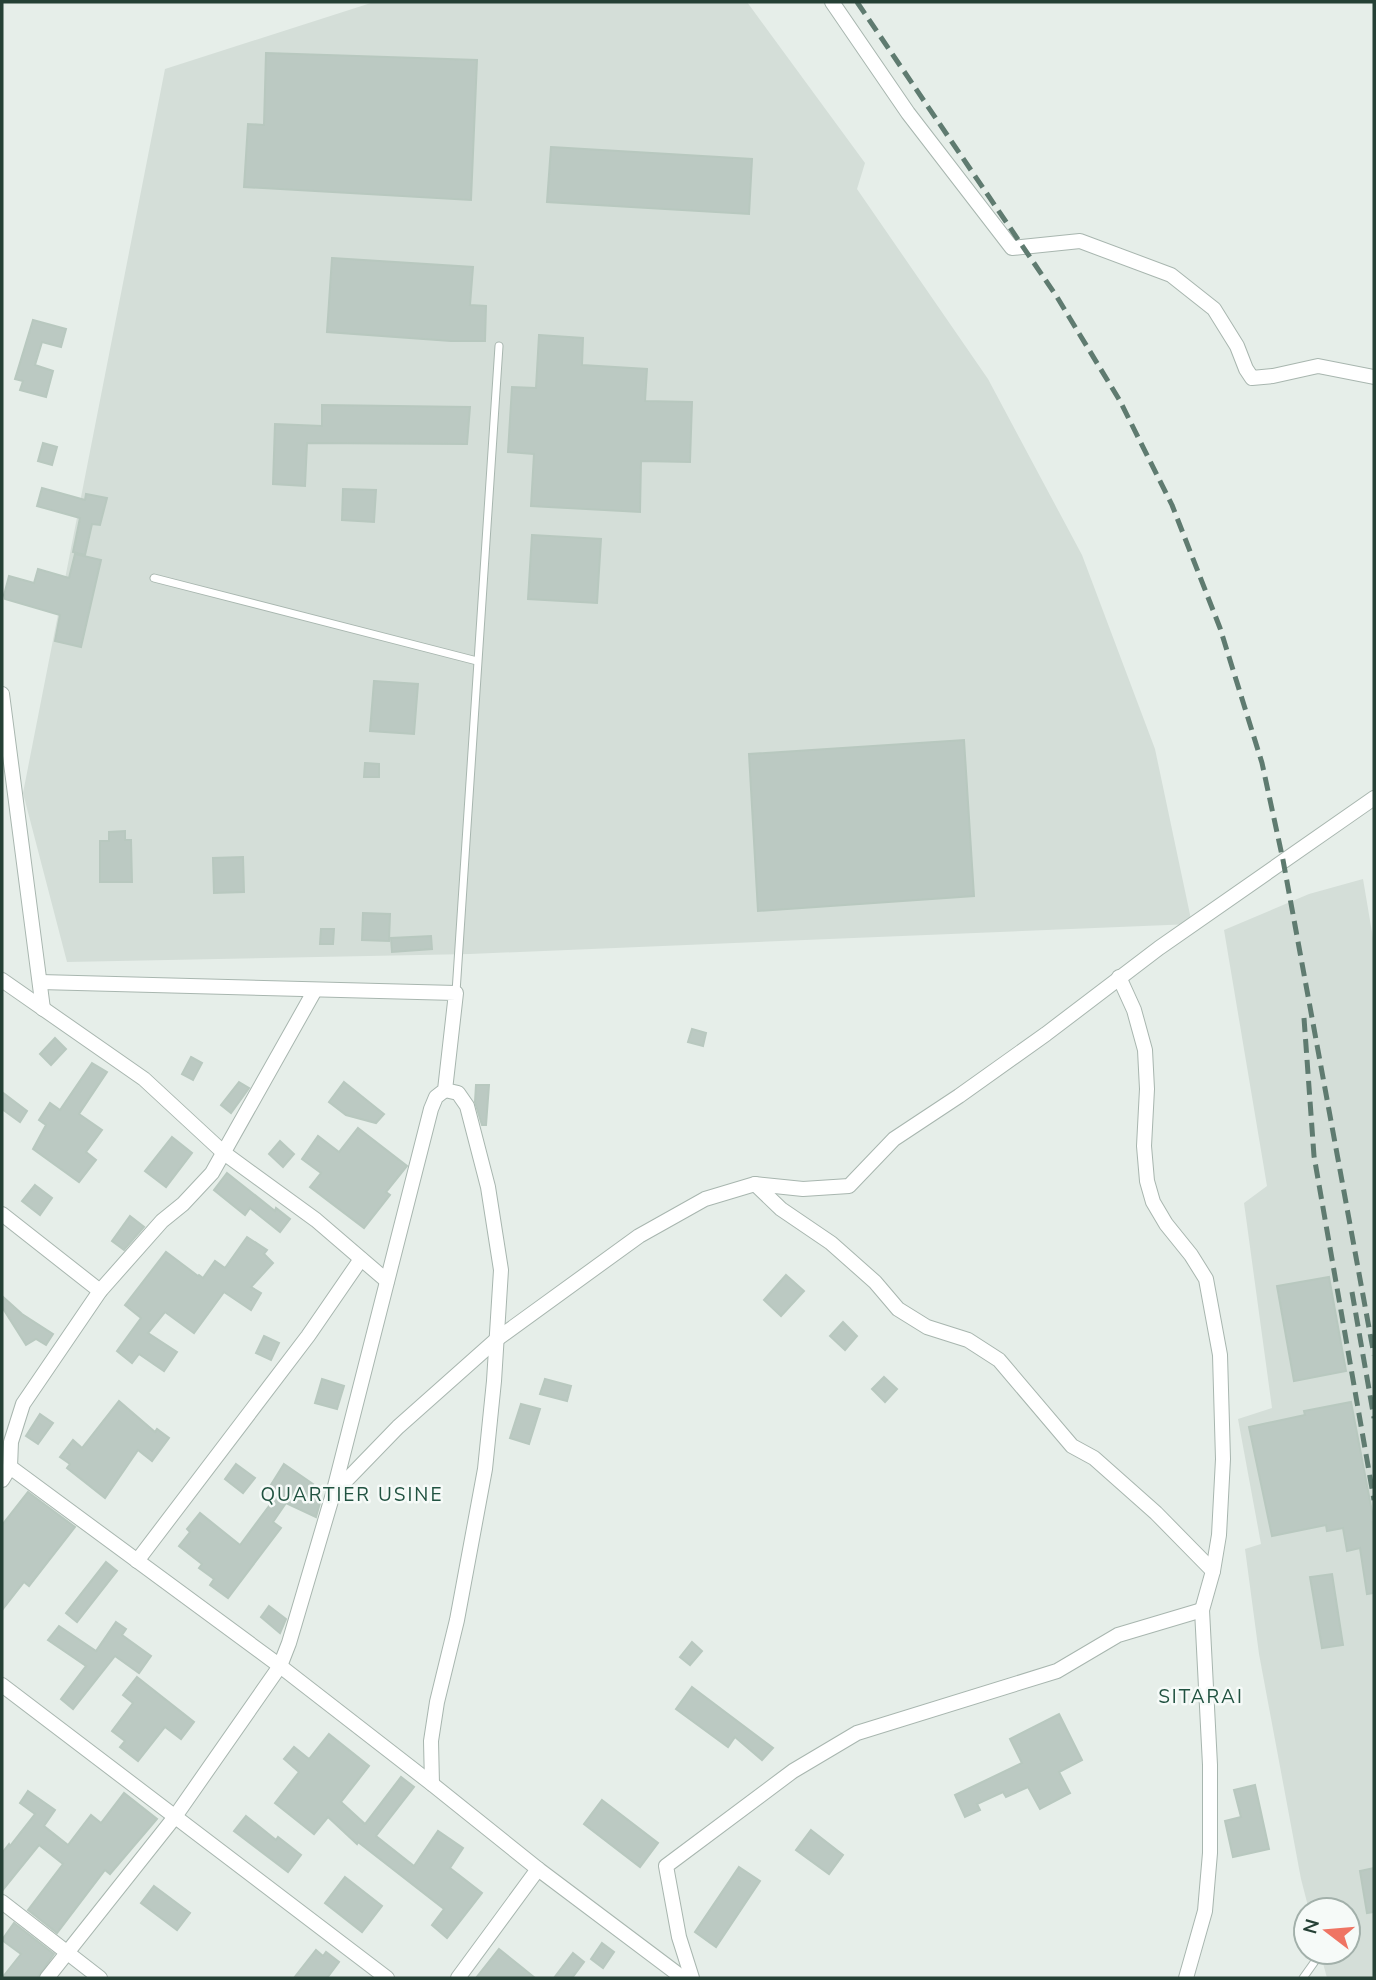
<svg xmlns="http://www.w3.org/2000/svg" width="1376" height="1980" font-family="'Nunito Sans',sans-serif">
	<rect width="100%" height="100%" fill="#e6eee9"/>
	<g fill="#d4ded8">
		<polygon points="374,2 747,2 865,163 857,189 988,379 1082,555 1155,749 1192,924 470,954 67,962 23,793 165,69"/>
		<polygon points="1363,879 1374,944 1374,1978 1327,1978 1320,1952 1348,1952 1348,1910 1309,1910 1301,1879 1259,1654 1245,1549 1261,1544 1238,1419 1272,1408 1244,1203 1267,1186 1224,930 1309,894"/>
	</g>
	<g fill="#bbc9c2" stroke="#b8c8bf" stroke-width="2">
		<polygon points="266,53 477,60 471,200 244,187 248,124 264,125"/>
		<polygon points="551,147 752,159 749,214 547,202"/>
		<polygon points="332,258 473,267 470,305 486,306 485,341 451,341 327,332"/>
		<polygon points="33,320 66,329 61,347 42,342 35,365 53,371 46,397 20,390 23,381 15,379"/>
		<polygon points="539,335 583,338 582,365 647,369 645,401 692,402 690,462 641,461 640,512 531,506 534,454 508,452 512,387 536,388"/>
		<polygon points="322,405 470,407 467,444 307,443 305,486 273,484 275,424 322,426"/>
		<polygon points="43,443 57,447 52,465 38,461"/>
		<polygon points="42,488 85,500 86,494 107,498 100,525 92,524 85,555 73,552 80,518 37,506"/>
		<polygon points="343,489 376,490 374,522 342,520"/>
		<polygon points="532,535 601,539 597,603 528,599"/>
		<polygon points="75,554 101,560 81,647 55,641 60,615 5,599 4,595 9,576 34,583 38,569 69,578"/>
		<polygon points="374,681 418,684 414,734 370,731"/>
		<polygon points="964,740 974,896 758,911 749,754"/>
		<polygon points="365,763 379,764 379,777 364,777"/>
		<polygon points="125,831 125,840 131,840 132,882 100,882 100,841 109,841 109,832"/>
		<polygon points="243,857 244,892 214,893 213,858"/>
		<polygon points="363,913 390,914 389,941 362,940"/>
		<polygon points="321,929 334,929 333,944 320,944"/>
		<polygon points="431,936 432,949 392,952 391,938"/>
		<polygon points="692,1029 706,1033 703,1046 688,1042"/>
		<polygon points="55,1038 66,1049 51,1065 40,1054"/>
		<polygon points="191,1057 202,1063 193,1080 182,1074"/>
		<polygon points="92,1063 107,1072 79,1114 102,1130 86,1152 96,1160 79,1182 33,1149 46,1125 39,1120 50,1103 60,1110"/>
		<polygon points="239,1082 249,1088 231,1113 221,1105"/>
		<polygon points="344,1082 384,1114 376,1123 346,1115 329,1102"/>
		<polygon points="476,1085 489,1085 486,1125 482,1125 475,1102"/>
		<polygon points="2,1092 27,1111 20,1122 2,1109"/>
		<polygon points="358,1128 407,1166 386,1192 390,1195 364,1228 310,1187 321,1173 302,1159 318,1136 339,1152"/>
		<polygon points="172,1137 192,1153 166,1187 145,1171"/>
		<polygon points="280,1141 294,1154 283,1167 269,1154"/>
		<polygon points="227,1173 275,1211 276,1208 290,1219 280,1232 250,1208 245,1215 214,1190"/>
		<polygon points="35,1185 52,1198 40,1215 22,1201"/>
		<polygon points="130,1216 144,1227 124,1250 112,1241"/>
		<polygon points="247,1237 267,1250 264,1254 273,1263 251,1287 261,1293 251,1310 224,1292 194,1333 165,1312 148,1333 177,1352 164,1371 139,1354 132,1363 117,1351 141,1318 125,1305 166,1252 198,1276 199,1275 203,1278 215,1261 225,1268"/>
		<polygon points="786,1275 804,1291 781,1316 764,1300"/>
		<polygon points="1329,1277 1346,1371 1294,1381 1277,1286"/>
		<polygon points="2,1296 22,1314 53,1334 46,1345 36,1339 26,1345 2,1307"/>
		<polygon points="843,1322 857,1336 845,1350 830,1336"/>
		<polygon points="264,1336 279,1343 271,1360 256,1353"/>
		<polygon points="884,1377 897,1389 885,1402 872,1389"/>
		<polygon points="322,1379 344,1386 337,1409 315,1403"/>
		<polygon points="545,1379 571,1386 567,1401 540,1394"/>
		<polygon points="119,1401 155,1432 157,1429 169,1438 152,1461 138,1450 105,1498 67,1468 70,1464 60,1457 73,1440 82,1448"/>
		<polygon points="1351,1402 1374,1522 1372,1522 1374,1536 1374,1593 1367,1594 1360,1548 1347,1551 1343,1528 1327,1531 1326,1525 1272,1536 1249,1427 1305,1415 1304,1411"/>
		<polygon points="521,1404 540,1409 529,1444 510,1438"/>
		<polygon points="40,1414 53,1423 38,1444 26,1436"/>
		<polygon points="236,1464 255,1478 243,1493 225,1479"/>
		<polygon points="284,1464 313,1484 308,1493 321,1499 316,1517 286,1503 273,1522 281,1528 228,1598 210,1585 214,1579 199,1568 202,1564 179,1546 190,1532 187,1529 200,1513 240,1545 278,1494 269,1488"/>
		<polygon points="28,1492 75,1527 29,1586 24,1582 2,1610 2,1525"/>
		<polygon points="106,1562 117,1571 77,1622 66,1613"/>
		<polygon points="1332,1574 1343,1645 1322,1648 1310,1577"/>
		<polygon points="269,1606 286,1619 280,1633 261,1617"/>
		<polygon points="116,1622 126,1629 122,1635 151,1656 139,1673 115,1656 73,1709 61,1699 86,1666 48,1640 59,1626 96,1651"/>
		<polygon points="692,1642 702,1651 690,1665 680,1657"/>
		<polygon points="137,1677 194,1722 181,1739 165,1727 138,1761 120,1747 125,1741 112,1731 133,1703 123,1695"/>
		<polygon points="692,1687 773,1748 762,1760 735,1737 728,1747 676,1709"/>
		<polygon points="1059,1714 1082,1760 1059,1772 1070,1793 1040,1809 1028,1787 1006,1797 1003,1792 977,1804 980,1810 965,1817 955,1795 1022,1763 1010,1739"/>
		<polygon points="329,1734 369,1766 341,1802 365,1824 401,1777 414,1787 376,1836 414,1866 438,1831 463,1848 450,1868 482,1893 447,1938 432,1925 444,1909 358,1842 357,1844 328,1817 314,1834 275,1803 299,1772 284,1759 294,1747 309,1759"/>
		<polygon points="1255,1785 1269,1849 1233,1857 1225,1821 1241,1817 1234,1790"/>
		<polygon points="28,1791 55,1810 44,1826 68,1845 91,1815 101,1823 124,1793 157,1819 110,1874 105,1870 57,1933 28,1910 63,1864 39,1845 2,1891 2,1853 9,1844 10,1846 35,1814 20,1803"/>
		<polygon points="602,1800 658,1843 640,1867 584,1824"/>
		<polygon points="246,1816 276,1840 278,1837 301,1855 288,1872 234,1831"/>
		<polygon points="811,1830 843,1855 829,1874 796,1850"/>
		<polygon points="739,1867 760,1881 716,1947 695,1932"/>
		<polygon points="1374,1868 1374,1912 1367,1913 1360,1871"/>
		<polygon points="345,1877 382,1906 362,1932 325,1903"/>
		<polygon points="154,1886 190,1913 177,1930 141,1903"/>
		<polygon points="14,1923 54,1954 37,1978 2,1978 21,1954 2,1940"/>
		<polygon points="602,1943 614,1952 603,1968 591,1959"/>
		<polygon points="499,1949 519,1965 535,1978 476,1978"/>
		<polygon points="316,1950 323,1956 326,1952 339,1962 327,1978 294,1978"/>
		<polygon points="573,1953 584,1962 572,1978 554,1978"/>
	</g>
	<g fill="none" stroke-linecap="round" stroke-linejoin="round">
		<g stroke="#a8b6af" stroke-width="9">
			<g id="lane">
				<polyline points="154,578 477,661"/>
				<polyline points="456,992 499,346"/>
				<polyline points="1303,1978 1318,1957"/>
			</g>
		</g>
		<g stroke="#a8b6af" stroke-width="16">
			<g id="street">
				<polyline points="832,2 908,113 1012,248 1080,241 1171,275 1214,309 1237,346 1246,369 1252,378 1273,376 1318,366 1374,377"/>
				<polyline points="2,694 43,1009"/>
				<polyline points="1119,977 1134,1010 1145,1050 1147,1089 1144,1146 1147,1181 1153,1202 1166,1224 1191,1255 1206,1279 1220,1355 1223,1459 1219,1535 1213,1571 1202,1610 1210,1765 1210,1853 1205,1911 1186,1978"/>
				<polyline points="2,980 144,1079 224,1153 316,1220 387,1281"/>
				<polyline points="40,982 456,993 445,1090 436,1097 431,1109 333,1494 289,1643 280,1666 174,1818 47,1978"/>
				<polyline points="755,1184 781,1209 831,1243 875,1282 898,1309 927,1327 968,1340 999,1360 1072,1446 1094,1458 1156,1513 1213,1571"/>
				<polyline points="2,1214 100,1291"/>
				<polyline points="10,1467 280,1666 432,1784 538,1869 683,1978"/>
				<polyline points="2,1480 10,1467 11,1442 23,1404 100,1291 162,1221 183,1204 212,1173 315,990"/>
				<polyline points="334,1493 398,1427 497,1339 639,1236 705,1199 755,1184 803,1189 849,1186 894,1139 959,1096 1046,1034 1159,948 1374,798"/>
				<polyline points="137,1561 308,1336 361,1259"/>
				<polyline points="2,1685 387,1978"/>
				<polyline points="432,1784 431,1741 437,1702 457,1620 485,1469 494,1381 501,1270 488,1187 467,1106 458,1093 445,1090"/>
				<polyline points="2,1902 100,1978"/>
				<polyline points="458,1978 538,1869"/>
				<polyline points="692,1978 679,1937 666,1866 793,1771 857,1733 1057,1671 1118,1635 1202,1610"/>
			</g>
		</g>
		<use href="#lane" stroke="#fff" stroke-width="7"/>
		<use href="#street" stroke="#fff" stroke-width="14"/>
		<g stroke="#5f7b70" stroke-width="5" stroke-dasharray="14 7" stroke-linecap="butt">
			<polyline points="857,2 1057,297 1120,401 1172,505 1220,628 1262,763 1283,860 1374,1355"/>
			<polyline points="1304,1018 1314,1156 1374,1500"/>
			<polyline points="1352,1292 1374,1418"/>
		</g>
	</g>
	<g text-anchor="middle" stroke-width="5" stroke-linejoin="round" paint-order="stroke">
		<g font-size="19" letter-spacing="2" fill="#205240" stroke="#f6faf8">
			<text x="352" y="1501">QUARTIER USINE</text>
			<text x="1201" y="1703">SITARAI</text>
		</g>
	</g>
	<rect width="1376" height="1980" fill="none" stroke="#254035" stroke-width="7"/>
	<g transform="translate(1327 1931) rotate(286)"><circle r="33" fill="#f6faf8" stroke="#a2b0aa" stroke-width="2"/>
	<path d="M0-5L12 26L0 18L-12 26Z" fill="#ef7463"/>
	<text y="-10" font-size="19" font-weight="bold" text-anchor="middle" fill="#254035">N</text>
	</g>
</svg>
